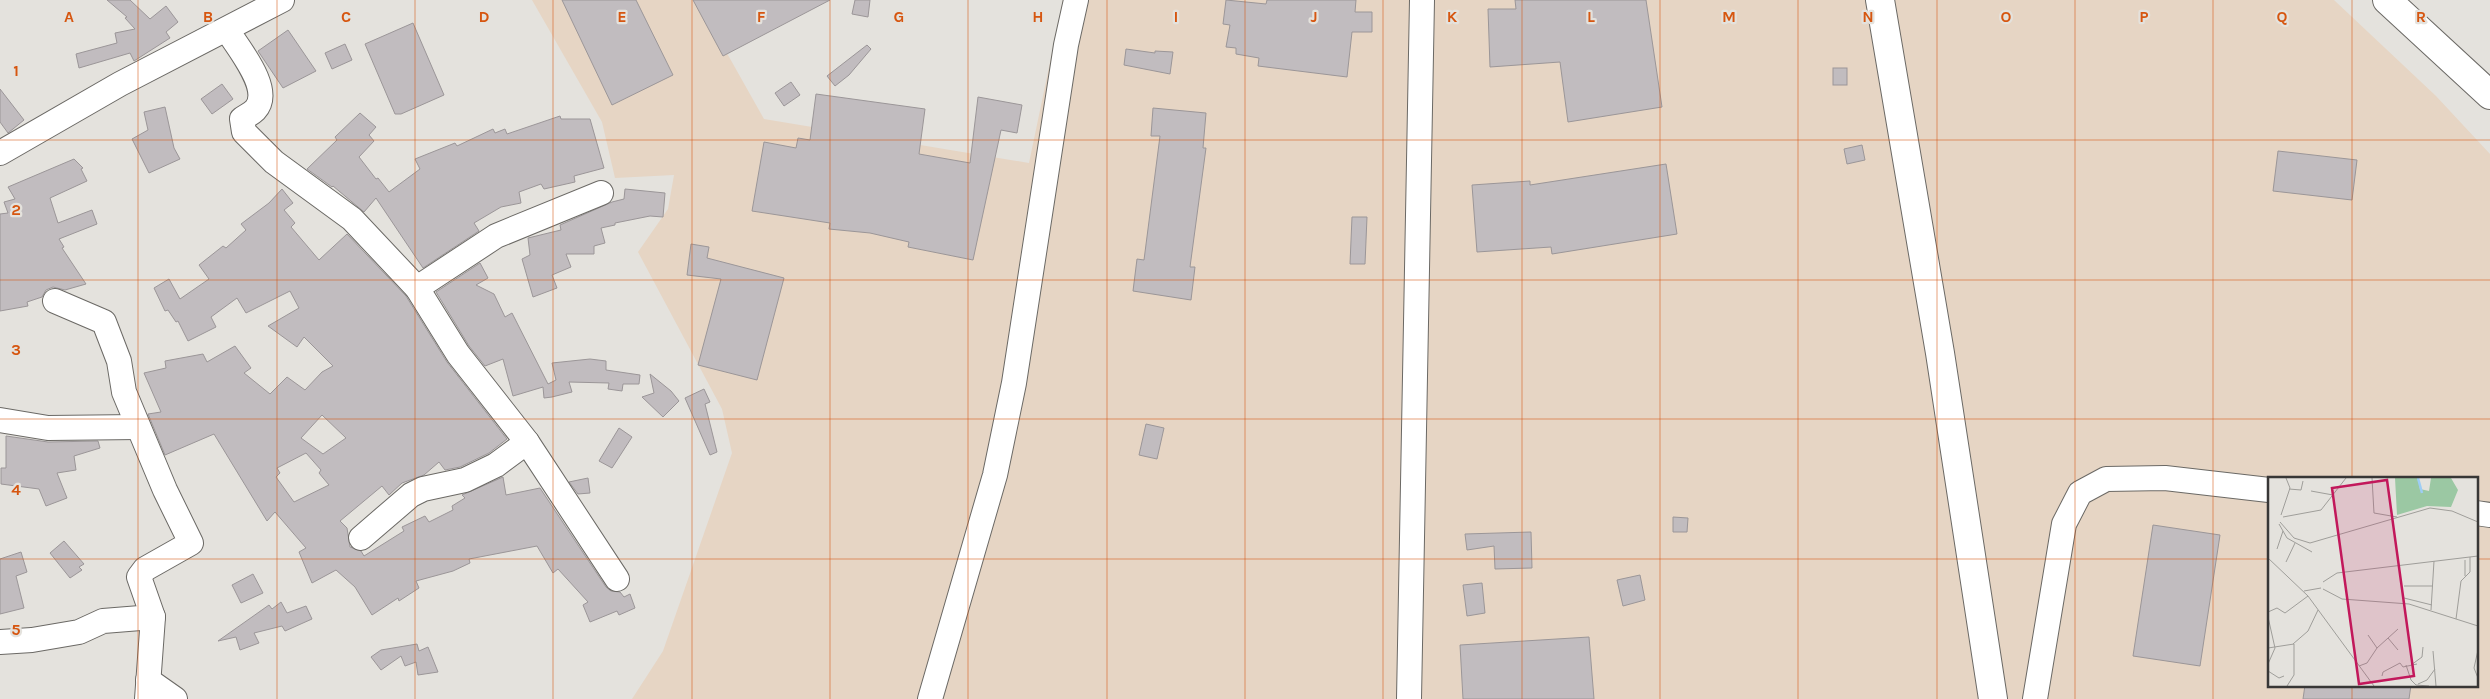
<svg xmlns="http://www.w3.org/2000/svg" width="2490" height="699" font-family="Karla,sans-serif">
	<rect width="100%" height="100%" fill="#e4e2dd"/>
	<path fill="#e6d5c4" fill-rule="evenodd" d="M532 0H697L764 119 1029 163 1063 0H2334L2436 96 2490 154V699H632L663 651 732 453 722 409 638 252 668 209 674 175 615 178 602 122ZM2269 478H2476V685H2269Z"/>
	<g fill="#c1bcbf" stroke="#9b9698" fill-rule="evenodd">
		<polygon points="107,0 130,0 150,19 166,6 178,22 166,32 170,38 134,61 130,53 79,68 76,54 117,43 115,33 135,29 125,18 127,17"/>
		<polygon points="562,0 636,0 673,75 612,105"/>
		<polygon points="693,0 830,0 723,56"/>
		<polygon points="855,0 870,0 868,17 852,14"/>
		<polygon points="1226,0 1266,4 1267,0 1356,0 1355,12 1372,12 1372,32 1352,32 1347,77 1258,66 1259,58 1236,54 1236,48 1226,47 1230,25 1223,24"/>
		<polygon points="1515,0 1646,0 1662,107 1568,122 1560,62 1490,67 1488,9 1516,9"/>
		<polygon points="413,23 444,95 401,114 395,114 365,44"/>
		<polygon points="288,30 316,71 283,88 258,51"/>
		<polygon points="345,44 352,60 332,69 325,53"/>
		<polygon points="867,45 871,49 849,75 835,86 827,76"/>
		<polygon points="1126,49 1155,53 1155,51 1173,52 1170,74 1124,65"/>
		<rect x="1833" y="68" width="14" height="17"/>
		<polygon points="791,82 800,95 784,106 775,93"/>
		<polygon points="222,84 233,99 212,114 201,99"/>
		<polygon points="0,89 24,120 8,133 0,122"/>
		<polygon points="816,94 925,109 919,154 970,163 978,97 1022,105 1017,133 1001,130 973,260 908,247 909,242 870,233 829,229 830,223 752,211 764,142 796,148 798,138 810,140"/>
		<polygon points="165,107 174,148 180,159 149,173 132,139 148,130 144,112"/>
		<polygon points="1153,108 1206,113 1203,148 1206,148 1190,267 1195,267 1191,300 1133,291 1137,259 1144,260 1160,136 1151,136"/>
		<polygon points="360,113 376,127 369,135 374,141 359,157 376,179 378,178 389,192 420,169 415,159 455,143 457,146 493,129 495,133 505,129 507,134 560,116 561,119 590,119 604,168 574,176 575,182 544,189 541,184 519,192 521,203 501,207 474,223 479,231 423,268 376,198 364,212 333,186 332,187 307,169 337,140 335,137"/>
		<polygon points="1862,145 1865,160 1847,164 1844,149"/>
		<polygon points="2278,151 2357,160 2352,200 2273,191"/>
		<polygon points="74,159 83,168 81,169 87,181 50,198 58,223 92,210 97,224 59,239 64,247 62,248 86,284 65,290 53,287 46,290 42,297 27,302 28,306 0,311 0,214 8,213 4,202 15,199 8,187"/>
		<polygon points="1666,164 1677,234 1552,254 1551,247 1477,252 1472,185 1530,181 1530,185"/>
		<path d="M282 189 293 203 284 210 295 223 291 227 319 260 347 234 406 296 447 362 507 439 489 453 460 467 445 470 439 462 424 475 402 483 389 495 382 486 340 521 347 528 350 547 361 551 364 556 404 531 402 527 425 516 429 522 453 510 452 506 465 498 462 495 503 477 506 495 540 488 606 587 611 591 620 592 624 597 630 594 635 608 619 615 617 611 590 622 583 605 588 602 558 569 553 573 537 546 469 559 470 563 453 571 416 581 419 588 399 601 398 598 372 615 355 587 336 570 312 583 299 552 306 548 275 512 267 521 214 434 165 455 148 414 161 412 144 373 166 368 165 361 203 354 207 362 235 346 251 368 244 373 270 394 287 377 305 390 322 372 333 366 304 337 297 347 268 326 299 308 290 291 246 313 237 298 211 317 216 327 188 341 178 321 176 322 168 310 165 311 154 288 169 279 180 299 209 279 199 265 223 246 226 248 246 230 241 224 269 203ZM322 415 346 438 323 454 301 438ZM306 453 321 470 319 473 329 485 294 502 276 477 280 473 277 468Z"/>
		<polygon points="625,189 665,193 663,217 650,216 615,223 615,225 601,228 605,243 594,246 594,254 566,254 571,267 552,275 557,288 533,297 522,259 530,255 528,238 561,230 560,225 612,202 624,199"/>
		<polygon points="1352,217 1367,217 1365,264 1350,264"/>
		<polygon points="691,244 709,247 707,258 784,278 757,380 698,365 721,279 687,275"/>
		<polygon points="480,263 488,278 476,285 494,294 505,317 512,313 548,384 556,380 552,363 590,359 606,361 606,370 640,375 639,384 623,384 622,391 608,389 609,383 569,382 572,392 552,397 544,398 543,387 513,396 503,359 485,366 469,346 436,292"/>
		<polygon points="650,374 671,391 679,401 663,417 642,397 654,393"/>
		<polygon points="704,389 710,402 705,404 717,452 710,455 685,398"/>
		<polygon points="1146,424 1164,428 1157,459 1139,455"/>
		<polygon points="619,428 632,437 612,468 599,461"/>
		<polygon points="6,436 48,442 98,441 100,448 74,456 76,470 57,473 67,498 46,506 39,489 1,484 1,468 6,468"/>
		<polygon points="588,478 590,493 578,494 569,482"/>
		<polygon points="1673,517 1688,518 1687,532 1673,532"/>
		<polygon points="2153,525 2220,535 2200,666 2133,656"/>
		<polygon points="1531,532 1532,568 1495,569 1494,546 1467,550 1465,534"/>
		<polygon points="64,541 84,564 79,567 82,570 70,578 50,553"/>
		<polygon points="21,552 27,572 16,576 24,608 0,614 0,559"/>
		<polygon points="253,574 263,593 241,603 232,585"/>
		<polygon points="1640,575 1645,600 1623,606 1617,580"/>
		<polygon points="1482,583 1485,613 1467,616 1463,585"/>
		<polygon points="281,602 287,613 306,606 312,619 285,631 282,626 254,633 259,643 240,650 236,637 218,641 269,605 272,609"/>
		<polygon points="1589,637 1594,699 1463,699 1460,645"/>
		<polygon points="417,644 419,651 428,647 438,672 418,675 416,662 405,666 401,656 381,670 371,657 381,650"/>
		<polygon points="2305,685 2411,685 2409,699 2303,699"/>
	</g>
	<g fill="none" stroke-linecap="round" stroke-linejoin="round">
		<g stroke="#6b6965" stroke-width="26">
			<g id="minor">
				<path d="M227 30C238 48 274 90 255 110 251 114 246 116 242 119L244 132 274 162 352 219 417 288 458 354 527 442 617 579"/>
				<polyline points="0,153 120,84 282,0"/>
				<polyline points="417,288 496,236 601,193"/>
				<polyline points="55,301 104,322 119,361 124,392 165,490 191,543 145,569 139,577 153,617 147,699"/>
				<polyline points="0,420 48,428 138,427"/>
				<polyline points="2476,513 2490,515"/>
				<polyline points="361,538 411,495 423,489 465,480 496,465 527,442"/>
				<polyline points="0,642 32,640 79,632 103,621 153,617"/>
				<polyline points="148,680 175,699"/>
				<polyline points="930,699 995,475 1014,383 1066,45 1076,0"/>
				<polyline points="1409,699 1422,0"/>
				<polyline points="2035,699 2064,524 2080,493 2106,479 2165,478 2269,490"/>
			</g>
		</g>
		<g stroke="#6b6965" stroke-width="30">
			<g id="major">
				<polyline points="1880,0 1940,353 1993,699"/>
				<polyline points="2387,0 2490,95"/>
			</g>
		</g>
		<use href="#minor" stroke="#fff" stroke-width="24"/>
		<use href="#major" stroke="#fff" stroke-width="28"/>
	</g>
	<path fill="none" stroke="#d65610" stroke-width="1" stroke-opacity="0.55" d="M138 0V699M277 0V699M415 0V699M553 0V699M692 0V699M830 0V699M968 0V699M1107 0V699M1245 0V699M1383 0V699M1522 0V699M1660 0V699M1798 0V699M1937 0V699M2075 0V699M2213 0V699M2352 0V478M0 140H2490M0 280H2490M0 419H2490M0 559H2269M2476 559H2490M2352 685V699"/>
	<g transform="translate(2268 477)">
		<rect width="210" height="210" fill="#e4e2dd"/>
		<path d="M127 1H150L152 12 161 14 163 1H183L190 13 183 30 159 29 129 38Z" fill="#9bc8a3"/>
		<path fill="none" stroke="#9ecdf5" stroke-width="2.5" d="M150 1 154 16"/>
		<path fill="none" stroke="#9f9e9a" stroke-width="1" d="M104 1 106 36 129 40M21 12 33 13 35 4M43 14 65 18M13 38 22 11 18 1M15 40 53 33 78 1M12 45 26 61 42 66 162 31 184 34 210 45M11 47 19 61 44 75M9 72 15 54M0 81 40 119 106 209M18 85 27 66M197 99V83M55 105 69 96 210 79M136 109H165M55 112 74 122 141 127 210 149M36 114 53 111M136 121 164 128M163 133 166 84M0 135 9 131 17 136 40 119M0 140 7 171 0 187M188 142 193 104 202 95V80M100 158 109 171M120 161 130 173M25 167 40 154 50 133M0 171 26 167V198L19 209M210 173 206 191 210 201M165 174 168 209M138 188 143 203 148 208 161 209M143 188 154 180 155 170M91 189 99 186 109 171 130 152M0 194 11 201 16 199M114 199 115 195 132 186 135 190 149 187M150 207 159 203 167 192"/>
		<path fill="#c2185b" fill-opacity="0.15" stroke="#c2185b" stroke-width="2.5" d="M119 3 146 199 91 207 64 11Z"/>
		<rect width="210" height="210" fill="none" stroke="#383736" stroke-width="2.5"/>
	</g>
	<g font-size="16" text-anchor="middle" font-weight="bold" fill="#d65610" stroke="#e4e2dd" stroke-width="4.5" stroke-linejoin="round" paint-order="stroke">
		<text x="69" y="22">A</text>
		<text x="208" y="22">B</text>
		<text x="346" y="22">C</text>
		<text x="484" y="22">D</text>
		<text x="622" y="22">E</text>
		<text x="761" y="22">F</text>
		<text x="899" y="22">G</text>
		<text x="1038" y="22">H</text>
		<text x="1176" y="22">I</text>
		<text x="1314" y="22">J</text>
		<text x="1452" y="22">K</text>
		<text x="1591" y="22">L</text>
		<text x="1729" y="22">M</text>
		<text x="1868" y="22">N</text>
		<text x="2006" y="22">O</text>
		<text x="2144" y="22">P</text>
		<text x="2282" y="22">Q</text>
		<text x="2421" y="22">R</text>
		<text x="16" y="76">1</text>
		<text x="16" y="215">2</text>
		<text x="16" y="355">3</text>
		<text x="16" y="495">4</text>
		<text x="16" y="635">5</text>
	</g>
</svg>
